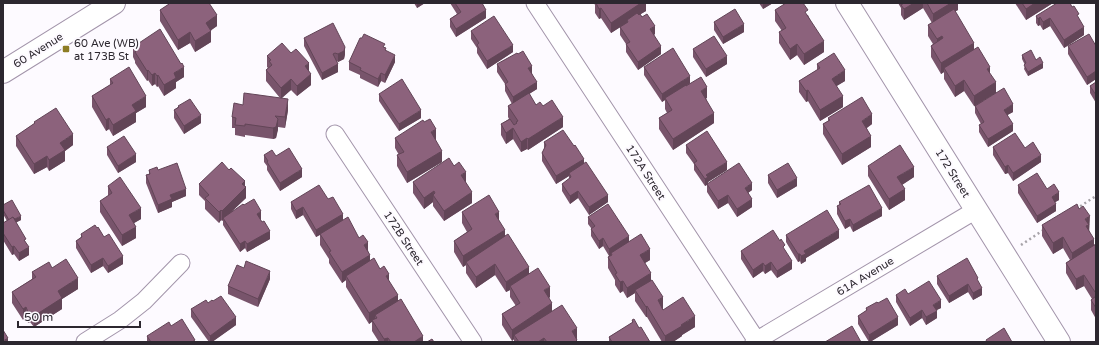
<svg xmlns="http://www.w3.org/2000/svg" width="1099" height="345" font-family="'Varela Round',sans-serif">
	<rect width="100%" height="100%" fill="#fdfaff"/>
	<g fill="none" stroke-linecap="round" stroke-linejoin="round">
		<g stroke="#a395ab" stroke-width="19">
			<g id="street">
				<polyline points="535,3 757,341"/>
				<polyline points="335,134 473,342"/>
				<polyline points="85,342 120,320 144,301 181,263"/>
				<polyline points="754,342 976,210"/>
			</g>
		</g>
		<g stroke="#a395ab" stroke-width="24">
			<g id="secondary">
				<polyline points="847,3 1059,342"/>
				<polyline points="3,72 114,3"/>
			</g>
		</g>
		<g stroke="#a7a3a9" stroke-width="2.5" stroke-dasharray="2 3" stroke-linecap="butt">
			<polyline points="1076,209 1096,196"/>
			<polyline points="1021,245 1045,229"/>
		</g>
		<use href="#street" stroke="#fff" stroke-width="17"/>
		<use href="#secondary" stroke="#fff" stroke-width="22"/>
	</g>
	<g fill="#78546b">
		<polygon points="168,3 209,3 217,26 211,30 211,42 195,52 190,43 178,50 160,21 160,10 168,5"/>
		<polygon points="414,3 425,3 417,8"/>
		<polygon points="450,3 482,3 486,18 456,37 450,27 450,19 457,14"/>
		<polygon points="594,3 646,3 646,11 640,14 655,34 654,35 661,54 638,70 626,52 626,44 620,35 620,27 611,33 601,18 599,19 595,13 595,5"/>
		<polygon points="759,3 773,3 763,9"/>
		<polygon points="898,3 958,3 958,10 955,11 974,49 990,74 996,93 983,101 1013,112 1007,115 1013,131 988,147 979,132 979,125 981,124 975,113 975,106 974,106 964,91 955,97 944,79 944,72 941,74 931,57 931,46 933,44 928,36 928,25 932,23 923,8 904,20 901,15 901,8"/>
		<polygon points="1015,3 1053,3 1026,20"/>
		<polygon points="775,10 808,15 824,52 804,65 797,55 790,60 779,43 779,32 782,31 775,21"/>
		<polygon points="1036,16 1079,19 1084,35 1064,48 1050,26 1043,30 1040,25 1038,26 1036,23"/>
		<polygon points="714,22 744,32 723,44 714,30"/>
		<polygon points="471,31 513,52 487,69 477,53 477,48 471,39"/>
		<polygon points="304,38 345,54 344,59 338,62 337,61 338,72 322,80 304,46"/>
		<polygon points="1068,46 1096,46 1096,79 1087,85 1068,54"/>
		<polygon points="133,47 184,77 176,82 176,88 164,96 158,86 157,87 155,84 152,86 148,80 147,81 135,63 135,61 133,57"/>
		<polygon points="385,48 386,51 395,62 385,83 381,81 378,87 360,78 360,75 349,70 349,62"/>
		<polygon points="693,49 727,64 706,77 693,57"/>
		<polygon points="291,53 309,71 311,85 297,96 291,90 281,98 288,110 285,128 278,127 276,138 273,139 245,135 245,137 235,135 235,128 232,128 232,117 243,105 280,98 266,81 266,70 268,68 267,67 267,56"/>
		<polygon points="1022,55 1036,60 1043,68 1028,76 1024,69 1025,65 1022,59"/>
		<polygon points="497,64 532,73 537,89 529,94 536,105 543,106 563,127 528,150 527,149 521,152 513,139 506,144 501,135 501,124 509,119 508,117 508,106 512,104 505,91 505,84 497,72"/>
		<polygon points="817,64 845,81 836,86 843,107 820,121 808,101 806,102 799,92 799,81 817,70"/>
		<polygon points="644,67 690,83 707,98 706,98 714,123 673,150 659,129 659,118 667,113 665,109 665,100 662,102 644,75"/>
		<polygon points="110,79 146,107 136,113 136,122 113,136 109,129 106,131 92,107 92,96 110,85"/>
		<polygon points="1096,82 1096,103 1090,93 1090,86"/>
		<polygon points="379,94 421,118 399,131 379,101"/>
		<polygon points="178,106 201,123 184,134 174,118 174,110 178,107"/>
		<polygon points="828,118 872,124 867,128 871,147 842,165 823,134 823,124 828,121"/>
		<polygon points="34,122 73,145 65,151 65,161 49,171 47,167 34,174 16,146 16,136 34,124"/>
		<polygon points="395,138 436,140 435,140 442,162 407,183 397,166 397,155 399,155 395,148"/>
		<polygon points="544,142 584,163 608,202 589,215 578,198 570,204 562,191 562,184 569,179 569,176 556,184 542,161 542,153 544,149"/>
		<polygon points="686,145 727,170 708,182 708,183 752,190 748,193 752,207 737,217 728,203 718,209 707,192 707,185 705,186 694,170 694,164 686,153"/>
		<polygon points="107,147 136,162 118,173 107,155"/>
		<polygon points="993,147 1025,148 1041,162 1013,181 1008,173 1005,174 993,155"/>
		<polygon points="264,155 276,156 302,177 280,191 267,170 267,166 264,162"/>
		<polygon points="868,166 914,177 902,185 905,200 889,210 868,176"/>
		<polygon points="149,170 158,170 186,196 172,202 172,207 158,213 146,183 146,175 149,174"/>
		<polygon points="768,175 797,186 777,198 768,183"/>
		<polygon points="413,182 466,183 472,203 444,221 433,206 433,202 424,209 413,193"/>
		<polygon points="199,184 245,186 246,198 232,211 261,219 260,219 270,239 247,252 245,248 240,252 223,225 223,220 222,221 221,220 219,223 205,209 205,201 199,195"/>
		<polygon points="1018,185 1047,189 1059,200 1055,202 1056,211 1037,223 1018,193"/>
		<polygon points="108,186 141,219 134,223 136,238 122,246 100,212 100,201 108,196"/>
		<polygon points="328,199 343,220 359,238 368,250 370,260 380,269 389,281 398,301 423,342 379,342 372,331 372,321 369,324 346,287 346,280 342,283 329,263 329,259 320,245 320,235 316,237 303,215 296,219 291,209 291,202"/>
		<polygon points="839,202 882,216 853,232 850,226 845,229 837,214 837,206 839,205"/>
		<polygon points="3,205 21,220 16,222 26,243 29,255 19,261 14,254 12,255 3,240 3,223 7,221 3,214"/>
		<polygon points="462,212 499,222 505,237 529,274 550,297 549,298 552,311 577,339 577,342 514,342 514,339 512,341 502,325 502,314 516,306 510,297 510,290 506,292 495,275 476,288 466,273 466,265 463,267 454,252 454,241 467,232 462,223"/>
		<polygon points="588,217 629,241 650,260 645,263 651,281 663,308 663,310 695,327 682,335 682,336 673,342 662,342 647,317 646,317 635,301 635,293 627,298 623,291 620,293 615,285 615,280 608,268 608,257 609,256 603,246 599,249 591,236 591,228 588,224"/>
		<polygon points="1042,225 1090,227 1089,227 1089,231 1094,245 1096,244 1096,319 1091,310 1091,300 1092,299 1084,286 1076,290 1066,273 1066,263 1070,260 1063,248 1053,254 1042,236"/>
		<polygon points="81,234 104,237 123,264 108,273 103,266 91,273 76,248 76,241 81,237"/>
		<polygon points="786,235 839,238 806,258 806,261 801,264 800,261 798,262 786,242"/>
		<polygon points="785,250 792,269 777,278 771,270 765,274 763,271 753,278 741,259 741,251"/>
		<polygon points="52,268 78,289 62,299 62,309 34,327 30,322 28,323 26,318 23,320 12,303 12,292 32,279 32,272"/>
		<polygon points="937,276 978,282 982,295 973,300 968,292 949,303 937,284"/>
		<polygon points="270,279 258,307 228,294 228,286"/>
		<polygon points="908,294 941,308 936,310 937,318 926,325 922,318 910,326 896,302 896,295"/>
		<polygon points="208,303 236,325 212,342 209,342 191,317 191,309"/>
		<polygon points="866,308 898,325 870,342 869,342 858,324 858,316 866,311"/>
		<polygon points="632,320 639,328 650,342 609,342 609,337 632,323"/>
		<polygon points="171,326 195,342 147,342 147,336"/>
	</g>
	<g fill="#624557">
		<polygon points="417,3 425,3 417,8"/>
		<polygon points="641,3 646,3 646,11 628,22 627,20 627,23 611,33 611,23"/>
		<polygon points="763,3 773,3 763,9"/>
		<polygon points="914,3 923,3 923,8 904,20 904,9"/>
		<polygon points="951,3 958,3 958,10 933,24 933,14"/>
		<polygon points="1035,3 1053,3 1026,20 1026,9"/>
		<polygon points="601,8 601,18 599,19 599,9"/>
		<polygon points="486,10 486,18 456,37 456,29"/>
		<polygon points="217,15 217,26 206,34 206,23"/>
		<polygon points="1040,17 1040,25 1038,26 1038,19"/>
		<polygon points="1050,18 1050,26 1043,30 1043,22"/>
		<polygon points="744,24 744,32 723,44 723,37"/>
		<polygon points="655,26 655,34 650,37 650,29"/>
		<polygon points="1084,27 1084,35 1064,48 1064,40"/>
		<polygon points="211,31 211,42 195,52 195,41"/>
		<polygon points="190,32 190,43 178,50 178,40"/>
		<polygon points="942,36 942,47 937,50 937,39"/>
		<polygon points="824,41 824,52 804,65 804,54"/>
		<polygon points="974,43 974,53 944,68 944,72 941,74 941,63"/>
		<polygon points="797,44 797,55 790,60 790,49"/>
		<polygon points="513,45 513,52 487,69 487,61"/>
		<polygon points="661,46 661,54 638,70 638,62"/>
		<polygon points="345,47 345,54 344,59 338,62 338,54"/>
		<polygon points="395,55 395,62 385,83 385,75"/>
		<polygon points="727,56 727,64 706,77 706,69"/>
		<polygon points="309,63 309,74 305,66"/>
		<polygon points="1043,63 1043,68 1028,76 1028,72"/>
		<polygon points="338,64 338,72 322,80 322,73"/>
		<polygon points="532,66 532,73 528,76 528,68"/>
		<polygon points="184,67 184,77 176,82 176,88 164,96 164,85 174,73"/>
		<polygon points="990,67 990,78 987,69"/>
		<polygon points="148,70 148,80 147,81 147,71"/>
		<polygon points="845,70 845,81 832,89 832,79"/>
		<polygon points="1096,71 1096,79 1087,85 1087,77"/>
		<polygon points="155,73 155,84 152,86 152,75"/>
		<polygon points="381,73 381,81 378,87 378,79"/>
		<polygon points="311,74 311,85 297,96 297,86"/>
		<polygon points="158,75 158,86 157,87 157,76"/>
		<polygon points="690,76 690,83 665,98 665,100 662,102 662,94"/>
		<polygon points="291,79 291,90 281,99 281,88"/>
		<polygon points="964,80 964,91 955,97 955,86"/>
		<polygon points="537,82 537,89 513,104 513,97"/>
		<polygon points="996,82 996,93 974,106 974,96"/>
		<polygon points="707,87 707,98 701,102 701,91"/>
		<polygon points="808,90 808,101 806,102 806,91"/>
		<polygon points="146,96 146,107 136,113 136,122 113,136 113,125 132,105"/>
		<polygon points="843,96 843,107 820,121 820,110"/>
		<polygon points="288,99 288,110 285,128 285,117"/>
		<polygon points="1013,104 1013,112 1004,117 1004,110"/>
		<polygon points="421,110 421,118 399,131 399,124"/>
		<polygon points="714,113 714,123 673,150 673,139"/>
		<polygon points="872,114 872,124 862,131 862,121"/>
		<polygon points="201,115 201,123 184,134 184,126"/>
		<polygon points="563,117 563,127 528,150 528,139"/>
		<polygon points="109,118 109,129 106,131 106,120"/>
		<polygon points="278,119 278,130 276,138 273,139 273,128"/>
		<polygon points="1013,124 1013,131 988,147 988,139"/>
		<polygon points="513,128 513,139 506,144 506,133"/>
		<polygon points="436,129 436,140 431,143 431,132"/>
		<polygon points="73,134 73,145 65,151 65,161 49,171 49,160 60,143"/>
		<polygon points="871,136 871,147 842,165 842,154"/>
		<polygon points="527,138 527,149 521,152 521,142"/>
		<polygon points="442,151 442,162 407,183 407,172"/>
		<polygon points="136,154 136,162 118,173 118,166"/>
		<polygon points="1041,155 1041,162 1013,181 1013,173"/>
		<polygon points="47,156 47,167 34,174 34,164"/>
		<polygon points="584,159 584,167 569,173 569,176 556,184 556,176"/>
		<polygon points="727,162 727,170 708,182 708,184 705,186 705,179 706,175"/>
		<polygon points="1008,165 1008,173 1005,174 1005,167"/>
		<polygon points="914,167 914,177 897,188 897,177"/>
		<polygon points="302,169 302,177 280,191 280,183"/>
		<polygon points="466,172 466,183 461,186 461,175"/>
		<polygon points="797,178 797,186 777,198 777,190"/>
		<polygon points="245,181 245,188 246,187 246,198 224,219 223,218 223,220 222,221 222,211 242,184"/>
		<polygon points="752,183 752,190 745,195 745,188"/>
		<polygon points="186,189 186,196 172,202 172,207 158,213 158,205 170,195"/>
		<polygon points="905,189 905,200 889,210 889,199"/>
		<polygon points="434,191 433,202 424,209 424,198"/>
		<polygon points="578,191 578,198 570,204 570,196"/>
		<polygon points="472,192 472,203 444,221 444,211"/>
		<polygon points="1059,192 1059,200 1052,204 1052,197"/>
		<polygon points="608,195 608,202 589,215 589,207"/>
		<polygon points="728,195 728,203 718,209 718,201"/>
		<polygon points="752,199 752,207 737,217 737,209"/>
		<polygon points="1056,204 1056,211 1037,223 1037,216"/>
		<polygon points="303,207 303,215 296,219 296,211"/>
		<polygon points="141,208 141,219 129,226 129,215"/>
		<polygon points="882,208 882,216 853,232 853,225"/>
		<polygon points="221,210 221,220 219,223 219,212"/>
		<polygon points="261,211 261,219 257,221 257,214"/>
		<polygon points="499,212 499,222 495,214"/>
		<polygon points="343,214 343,221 316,237 316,230"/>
		<polygon points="21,216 21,220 10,226 10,222"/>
		<polygon points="1090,216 1089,235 1086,237 1085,219"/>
		<polygon points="850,219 850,226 845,229 845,221"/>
		<polygon points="136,227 136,238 122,246 122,235"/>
		<polygon points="505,230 505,241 466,262 466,265 463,267 463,256"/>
		<polygon points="839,230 839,238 806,258 806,261 801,264 801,256 804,251"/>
		<polygon points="270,231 270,239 247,252 247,244"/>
		<polygon points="629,236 629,244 611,253 611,256 609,256 609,249"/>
		<polygon points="1063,237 1063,248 1053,254 1053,243"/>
		<polygon points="603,238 603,246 599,249 599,241"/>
		<polygon points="1094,239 1094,250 1072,263 1072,253"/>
		<polygon points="245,241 245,248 240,252 240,244"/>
		<polygon points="368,242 368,253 364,245"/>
		<polygon points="14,246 14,254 12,255 12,247"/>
		<polygon points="29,247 29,255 19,261 19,253"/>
		<polygon points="650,249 650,260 640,266 640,255"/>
		<polygon points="798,254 800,254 800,261 798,262"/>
		<polygon points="370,255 370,265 346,276 346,280 342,283 342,272"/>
		<polygon points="123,256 123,264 108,273 108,266"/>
		<polygon points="103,258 103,266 91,273 91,265"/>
		<polygon points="792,261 792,269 777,278 777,271"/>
		<polygon points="771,262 771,270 765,274 765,266"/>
		<polygon points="763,263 763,271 753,278 753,270"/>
		<polygon points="495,264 495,275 476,288 476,277"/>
		<polygon points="529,267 529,278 510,286 510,290 506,292 506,282"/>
		<polygon points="270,271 270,279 258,307 258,299"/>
		<polygon points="651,273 651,284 635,290 635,293 627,298 627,288"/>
		<polygon points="389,274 389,285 386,276"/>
		<polygon points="1084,275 1084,286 1076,290 1076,279"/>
		<polygon points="78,278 78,289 62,299 62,309 34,327 34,316 58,291"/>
		<polygon points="623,281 623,291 620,293 620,282"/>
		<polygon points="968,284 968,292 949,303 949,296"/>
		<polygon points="550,287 550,297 544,301 544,290"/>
		<polygon points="982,288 982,295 973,300 973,293"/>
		<polygon points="1096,291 1096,301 1095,302 1095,292"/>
		<polygon points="398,295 398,305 377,318 375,315 375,320 369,324 369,313"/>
		<polygon points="663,297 663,308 658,311 658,300"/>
		<polygon points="941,300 941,308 933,312 933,305"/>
		<polygon points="552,303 552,314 514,335 514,339 512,341 512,330"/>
		<polygon points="647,306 647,317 646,317 646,307"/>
		<polygon points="26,307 26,318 23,320 23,309"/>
		<polygon points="922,310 922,318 910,326 910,318"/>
		<polygon points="30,311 30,322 28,323 28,312"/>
		<polygon points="937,311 937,318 926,325 926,317"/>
		<polygon points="695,316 695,327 682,335 682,336 673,342 665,342 665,336"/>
		<polygon points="236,317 236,325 212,342 210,342 210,336"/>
		<polygon points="898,317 898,325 870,342 869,342 869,335"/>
		<polygon points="577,328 577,339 572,342 572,331"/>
		<polygon points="423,336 423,342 414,342"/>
		<polygon points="8,338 8,342 3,342 3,341"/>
		<polygon points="388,338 388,342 384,342 384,339"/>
		<polygon points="544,338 544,342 538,342"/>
	</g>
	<g fill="#8c627c" stroke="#624557">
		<polygon points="169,3 209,3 217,15 206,23 211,31 195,41 190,32 178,40 160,10 169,4"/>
		<polygon points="455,3 482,3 486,10 456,29 450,19 461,12"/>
		<polygon points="596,3 641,3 611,23 601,8 599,9"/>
		<polygon points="786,3 803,3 808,10 805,12 824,41 804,54 797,44 790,49 779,32 786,28 775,10"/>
		<polygon points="904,3 914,3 904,9 901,5"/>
		<polygon points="927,3 951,3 933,14"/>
		<polygon points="1022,3 1035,3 1026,9"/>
		<polygon points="1057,3 1070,3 1072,7 1074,6 1079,14 1077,15 1084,27 1064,40 1050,18 1043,22 1040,17 1038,19 1036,16"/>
		<polygon points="735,9 744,24 723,37 714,22"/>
		<polygon points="954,9 974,43 941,63 931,46 943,38 942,36 937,39 928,25"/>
		<polygon points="637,13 639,15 640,14 642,17 647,14 655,26 650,29 661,46 638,62 626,44 630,42 620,27 628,22 627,20"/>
		<polygon points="494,16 513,45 487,61 477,45 479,43 471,31"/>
		<polygon points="333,23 345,47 344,51 338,54 335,53 333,54 338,64 322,73 304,38"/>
		<polygon points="160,29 181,64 182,63 184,67 174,73 176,78 164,85 158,75 157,76 155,73 152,75 148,70 147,71 135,52 136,51 133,47"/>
		<polygon points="364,34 385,44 383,47 386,48 385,50 395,55 385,75 381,73 378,79 360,70 361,68 349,62 360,38 362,38"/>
		<polygon points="1089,34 1096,46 1096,71 1087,77 1068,46"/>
		<polygon points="714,36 727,56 706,69 693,49"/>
		<polygon points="282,43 291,53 296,49 309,63 305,66 311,74 297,86 291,79 281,88 266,70 272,65 269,61 271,60 267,56"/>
		<polygon points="978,47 990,67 987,69 996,82 974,96 964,80 955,86 944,68"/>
		<polygon points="673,48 690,76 662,94 644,67"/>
		<polygon points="1031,50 1036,60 1040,57 1043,63 1028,72 1024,65 1026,63 1022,55"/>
		<polygon points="523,51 532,66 528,68 537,82 513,97 505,84 508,82 497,64 517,53 518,54"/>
		<polygon points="834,53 845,70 832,79 843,96 820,110 808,90 806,91 799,81 820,68 817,64"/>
		<polygon points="129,67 146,96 132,105 136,111 113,125 109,118 106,120 92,96 113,83 110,79"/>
		<polygon points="701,77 707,87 701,91 714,113 673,139 659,118 672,110 665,98 686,85 686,86"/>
		<polygon points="402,79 421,110 399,124 379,94"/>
		<polygon points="1096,82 1096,95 1090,86"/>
		<polygon points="1004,88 1013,104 1004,110 1013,124 988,139 979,125 984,122 975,106"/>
		<polygon points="244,93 288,99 285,117 275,116 278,119 276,127 273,128 245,124 245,126 235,125 236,118 232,117 234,103 243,105"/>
		<polygon points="529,93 536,105 540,102 543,106 552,100 563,117 528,139 527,138 521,142 513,128 506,133 501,124 510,119 514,125 517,123 516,122 518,121 508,106"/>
		<polygon points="862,97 872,114 862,121 871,136 842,154 823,124 830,120 828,118"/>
		<polygon points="190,99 201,115 184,126 174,110 179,107 178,106"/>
		<polygon points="56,108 73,134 60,143 65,150 49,160 47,156 34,164 16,136 35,123 34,122"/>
		<polygon points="430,119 436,129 431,132 442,151 407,172 397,155 404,152 395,138 423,120 424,122"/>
		<polygon points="563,130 574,146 575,145 584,159 556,176 542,153 546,145 544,142"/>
		<polygon points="707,131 727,162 706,175 708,177 705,179 694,163 697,161 686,145"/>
		<polygon points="1015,133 1025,148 1033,142 1041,155 1013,173 1008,165 1005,167 993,147"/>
		<polygon points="124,136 136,154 118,166 107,147"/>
		<polygon points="900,145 914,167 897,177 905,189 889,199 868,166"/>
		<polygon points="289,148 302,169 280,183 267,162 268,161 264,155 272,150 276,156"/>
		<polygon points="449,158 454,166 459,162 466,172 461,175 472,192 444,211 433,195 435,193 434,191 424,198 413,182"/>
		<polygon points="222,162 229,170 231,168 245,181 242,184 246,187 222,211 221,210 219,212 205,198 209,195 199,184"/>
		<polygon points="586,162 608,195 589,207 578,191 570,196 562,184 571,177 569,173"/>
		<polygon points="177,163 186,189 170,195 172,199 158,205 146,175 150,174 149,170 157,167 158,170"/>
		<polygon points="739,163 752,183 745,188 752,199 737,209 728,195 718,201 707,184"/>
		<polygon points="788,163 797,178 777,190 768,175"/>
		<polygon points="1037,173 1047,189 1054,184 1059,192 1052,197 1056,204 1037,216 1018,185"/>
		<polygon points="120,177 141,208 129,215 136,227 122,235 100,201 112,193 108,186"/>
		<polygon points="319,185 328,199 333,197 343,214 316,230 303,207 296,211 291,202"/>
		<polygon points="869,185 882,208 853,225 850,219 845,221 837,206 841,204 839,202"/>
		<polygon points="489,195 499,212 495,214 505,230 463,256 454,241 472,229 462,212"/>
		<polygon points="254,199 261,211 257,214 262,222 264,221 270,231 247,244 245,241 240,244 223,218 243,204 244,205"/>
		<polygon points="12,200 21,216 15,219 13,217 9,220 3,210 3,205"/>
		<polygon points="608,204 629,236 609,249 603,238 599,241 591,229 595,226 588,217"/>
		<polygon points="1077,204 1079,209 1083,206 1090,216 1085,219 1089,225 1086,226 1094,239 1072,253 1063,237 1053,243 1042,225"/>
		<polygon points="827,210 839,230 804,251 806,254 801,256 800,254 798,254 786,235"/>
		<polygon points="13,217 26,239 24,240 29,247 19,253 14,246 12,247 3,233 3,223"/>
		<polygon points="348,217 359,238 363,235 368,242 364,245 370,255 342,272 329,252 331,251 320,234"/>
		<polygon points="95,225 97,228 98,227 104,237 109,234 123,256 108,266 103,258 91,265 76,241 82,237 81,234"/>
		<polygon points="773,230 780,241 781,239 785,245 783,247 792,261 777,271 771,262 765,266 763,263 753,270 741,251"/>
		<polygon points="508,234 529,267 506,282 495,264 476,277 466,262"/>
		<polygon points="641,234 650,249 640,255 651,273 627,288 623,281 620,282 615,274 617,273 608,257 612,255 611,253"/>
		<polygon points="1096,244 1096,291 1095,292 1084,275 1076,279 1066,263"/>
		<polygon points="374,258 380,269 384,266 389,274 386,276 398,295 369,313 346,276"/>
		<polygon points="967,258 978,278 977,279 982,288 973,293 968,284 949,296 937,276"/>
		<polygon points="66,259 78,278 58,291 62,298 34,316 30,311 28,312 26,307 23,309 12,292 36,277 32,272 49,262 52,268"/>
		<polygon points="246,261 270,271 258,299 228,286 237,265 244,268"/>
		<polygon points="538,268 550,287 544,290 552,303 512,330 502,314 520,303 510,286"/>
		<polygon points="652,280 663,297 658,300 663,310 683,297 695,316 681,325 682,326 665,336 647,306 646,307 635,290"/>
		<polygon points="929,281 941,300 933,305 937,311 926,317 922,310 910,318 896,295 905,289 908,294"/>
		<polygon points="221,296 236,317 210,336 191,309 206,300 208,303 212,300 213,301"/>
		<polygon points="1096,296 1096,308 1091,300"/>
		<polygon points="887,298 898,317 869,335 858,316 867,310 866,308 877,302 878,303"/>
		<polygon points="401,299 423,336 414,342 391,342 388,338 384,339 372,320 377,318 375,315"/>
		<polygon points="562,305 577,328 572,331 577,340 575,342 547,342 544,338 538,342 519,342 514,335"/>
		<polygon points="182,319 195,340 192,342 151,342 147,336 169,322 171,326"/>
		<polygon points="634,319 639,328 641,327 650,342 612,342 609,337 633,322 632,320"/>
		<polygon points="852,326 861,342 825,342"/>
		<polygon points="1004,328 1012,342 987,342 986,340"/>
		<polygon points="3,330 8,338 3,341"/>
		<polygon points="432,339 434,342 427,342"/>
	</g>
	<rect fill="#8d7d24" stroke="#fdfaff" stroke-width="1.5" x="62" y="45" width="8" height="8" rx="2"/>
	<g text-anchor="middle" stroke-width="4" stroke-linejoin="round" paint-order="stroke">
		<g font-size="11" fill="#2c272f" stroke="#fdfaff" text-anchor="start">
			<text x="74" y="47">60 Ave (WB)<tspan x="74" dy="13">at 173B St</tspan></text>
		</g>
		<g font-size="11" fill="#2c272f" stroke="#fdfaff">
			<text transform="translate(38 50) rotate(-32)" y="4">60 Avenue</text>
			<text transform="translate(646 172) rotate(57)" y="4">172A Street</text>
			<text transform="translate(953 173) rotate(58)" y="4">172 Street</text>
			<text transform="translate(404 238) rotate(56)" y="4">172B Street</text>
			<text transform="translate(865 276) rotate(-31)" y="4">61A Avenue</text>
		</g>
	</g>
	<rect width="1099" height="345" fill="none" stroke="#2c272f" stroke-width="8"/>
	<path d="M18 321v6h122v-6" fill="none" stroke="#2c272f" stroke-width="2"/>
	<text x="24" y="321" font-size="12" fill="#2c272f" stroke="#fdfaff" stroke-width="3" paint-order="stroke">50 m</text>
</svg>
